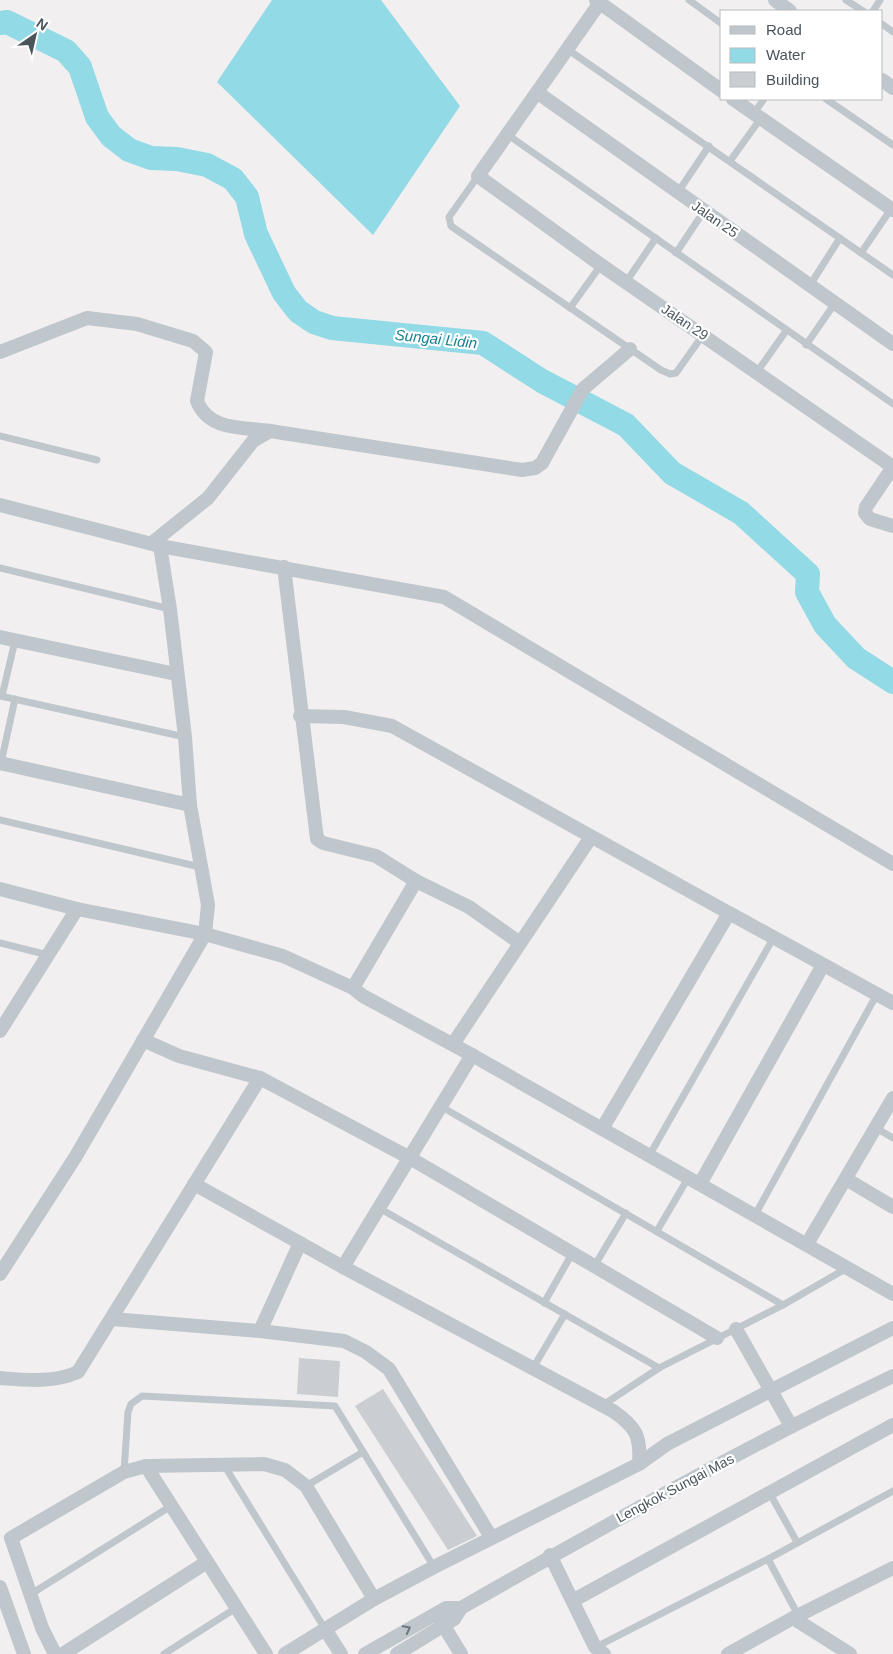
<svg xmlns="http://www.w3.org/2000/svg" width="893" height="1654" font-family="Helvetica,sans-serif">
	<rect width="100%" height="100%" fill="#f2eff0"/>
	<polygon fill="#92dae5" points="272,0 381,0 460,106 373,235 217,82"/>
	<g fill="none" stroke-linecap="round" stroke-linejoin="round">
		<polyline stroke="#92dae5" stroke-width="24" points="0,23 7,22 66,51 80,67 97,117 111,136 129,150 151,158 177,159 207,165 233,179 247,197 256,234 284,293 298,311 314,322 332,328 483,343 542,381 626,425 672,473 741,513 808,574 807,592 825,625 856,658 893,682"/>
	</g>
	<g fill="#cacdd1">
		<polygon points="299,1358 340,1361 338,1397 297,1394"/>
		<polygon points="383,1389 477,1536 448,1550 355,1406"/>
	</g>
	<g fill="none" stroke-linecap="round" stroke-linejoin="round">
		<g stroke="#bfc7cd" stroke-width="7">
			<polyline points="689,0 722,24"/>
			<polyline points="846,0 863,11"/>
			<polyline points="873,11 880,0"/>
			<polyline points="882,24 893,32"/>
			<polyline points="567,49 893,275"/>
			<polyline points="826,99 893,145"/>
			<polyline points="754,113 764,99"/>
			<polyline points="508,135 893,404"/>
			<polyline points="730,161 761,118"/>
			<polyline points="478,176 449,217 451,226 464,235 661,370 670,374 676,373 703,335"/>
			<polyline points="678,192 709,146"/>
			<polyline points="676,253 704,211"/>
			<polyline points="861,253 891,209"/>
			<polyline points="626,282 656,238"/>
			<polyline points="810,285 840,238"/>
			<polyline points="570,308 601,265"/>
			<polyline points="806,345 835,303"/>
			<polyline points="757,372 786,331"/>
			<polyline points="0,436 97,460"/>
			<polyline points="0,568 170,609"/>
			<polyline points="0,696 185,737"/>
			<polyline points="2,696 15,641"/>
			<polyline points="1,763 15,699"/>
			<polyline points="0,820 200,867"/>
			<polyline points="0,943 48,955"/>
			<polyline points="442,1107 783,1305"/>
			<polyline points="876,1128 893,1138"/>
			<polyline points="649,1156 774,937"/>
			<polyline points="379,1208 659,1368"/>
			<polyline points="755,1215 877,994"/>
			<polyline points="657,1231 688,1178"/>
			<polyline points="595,1265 626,1213"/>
			<polyline points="544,1303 573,1252"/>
			<polyline points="533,1368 565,1314"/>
			<polyline points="603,1405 659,1368 783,1305 847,1268"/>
			<polyline points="224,1465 325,1629"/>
			<polyline points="124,1472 128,1412 131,1404 142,1396 335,1406 434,1567"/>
			<polyline points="306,1486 363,1452"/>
			<polyline points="769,1492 797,1542"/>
			<polyline points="768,1559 798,1615"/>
			<polyline points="31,1594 171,1506"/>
			<polyline points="596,1647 768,1559 893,1491"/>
			<polyline points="164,1654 236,1608"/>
		</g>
		<g stroke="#bfc7cd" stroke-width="14">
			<polyline points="596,0 722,91"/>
			<polyline points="775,0 790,11"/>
			<polyline points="599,4 478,176 601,265 893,467"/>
			<polyline points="882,80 893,88"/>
			<polyline points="538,93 893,344"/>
			<polyline points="733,99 893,210"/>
			<path d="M0 352 87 318 137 324 193 341 206 352 197 401C209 431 242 427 270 431"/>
			<polyline points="893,467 866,507 865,513 870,519 893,526"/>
			<polyline points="0,505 160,546 444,597 893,864"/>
			<polyline points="152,543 208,498 253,441 270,431 522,470 535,468 542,463 583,389 630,349"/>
			<polyline points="284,567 317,839 323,843 376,856 416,881 469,907 520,943"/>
			<polyline points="0,637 176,674"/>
			<polyline points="300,716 344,717 392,726 729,913"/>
			<polyline points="0,763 190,805"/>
			<polyline points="0,889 77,909 205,934 283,956 353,988 363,996 472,1055"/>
			<polyline points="353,988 416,881"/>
			<polyline points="0,1031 77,909"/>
			<polyline points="143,1040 179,1056 260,1078 410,1158 717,1338"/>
			<polyline points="453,1044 591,837"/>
			<polyline points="602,1129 729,913 893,1003"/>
			<polyline points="846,1179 893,1207"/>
			<polyline points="194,1184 343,1267"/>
			<polyline points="700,1184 823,965"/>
			<polyline points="807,1244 893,1098"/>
			<polyline points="0,1274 76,1156 205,934 208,905 190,805 185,737 170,609 160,546"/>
			<polyline points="112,1319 260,1331 344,1341 366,1352 389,1369 491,1537"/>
			<polyline points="736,1329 791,1426"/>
			<polyline points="260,1331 300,1243"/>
			<path d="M0 1378C26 1380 54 1383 78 1372L260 1078"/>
			<path d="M639 1464C641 1436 636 1427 613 1411L343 1267 472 1055 893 1294"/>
			<polyline points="146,1466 266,1654"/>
			<polyline points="550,1555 595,1647 604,1654"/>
			<polyline points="0,1587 24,1654"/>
			<polyline points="574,1600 893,1425"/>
			<polyline points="439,1618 461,1654"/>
			<polyline points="793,1618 850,1654"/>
			<polyline points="325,1629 341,1654"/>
			<polyline points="55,1654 42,1628 11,1538 124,1472 146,1466 264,1464 285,1470 306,1486 374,1599"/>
			<polyline points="63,1654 207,1562"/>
			<polyline points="285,1654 374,1599 434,1567 639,1464 667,1444 893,1328"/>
			<polyline points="365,1654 446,1608 461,1608"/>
			<path d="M397 1654 454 1619 461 1608C603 1527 745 1447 893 1376"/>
			<polyline points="728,1654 793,1618 893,1568"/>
		</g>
	</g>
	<defs><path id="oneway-chevron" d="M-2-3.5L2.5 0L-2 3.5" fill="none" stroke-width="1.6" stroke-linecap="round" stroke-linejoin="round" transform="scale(1.25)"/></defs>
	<use stroke="#6c767d" href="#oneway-chevron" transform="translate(407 1629) rotate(-28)"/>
	<g text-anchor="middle" stroke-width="4.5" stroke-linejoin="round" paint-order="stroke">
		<g font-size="14" fill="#49545b" stroke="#fff">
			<text transform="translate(715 219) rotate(35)" y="5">Jalan 25</text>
			<text transform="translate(685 322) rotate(34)" y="5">Jalan 29</text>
			<text transform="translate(675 1488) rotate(-28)" y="5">Lengkok Sungai Mas</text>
		</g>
		<g font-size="15" font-style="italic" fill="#178091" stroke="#fff">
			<text transform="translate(436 339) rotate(6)" y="5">Sungai Lidin</text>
		</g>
	</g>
	<rect x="720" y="10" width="162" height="90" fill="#ffffff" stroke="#b6bbbd"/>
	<rect x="730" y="26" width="25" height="8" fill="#bfc7cd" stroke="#b6bbbd"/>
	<text x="766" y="35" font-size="15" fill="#49545b">Road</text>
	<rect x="730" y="48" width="25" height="15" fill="#92dae5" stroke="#b6bbbd"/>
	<text x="766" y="60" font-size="15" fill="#49545b">Water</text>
	<rect x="730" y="72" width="25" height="15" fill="#cacdd1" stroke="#b6bbbd"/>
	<text x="766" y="85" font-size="15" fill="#49545b">Building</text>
	<g transform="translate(35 35) rotate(34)" stroke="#ffffff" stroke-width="4" paint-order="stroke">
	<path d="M0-4L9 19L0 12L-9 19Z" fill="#49545b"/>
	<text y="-8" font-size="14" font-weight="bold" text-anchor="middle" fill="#49545b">N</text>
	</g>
</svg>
